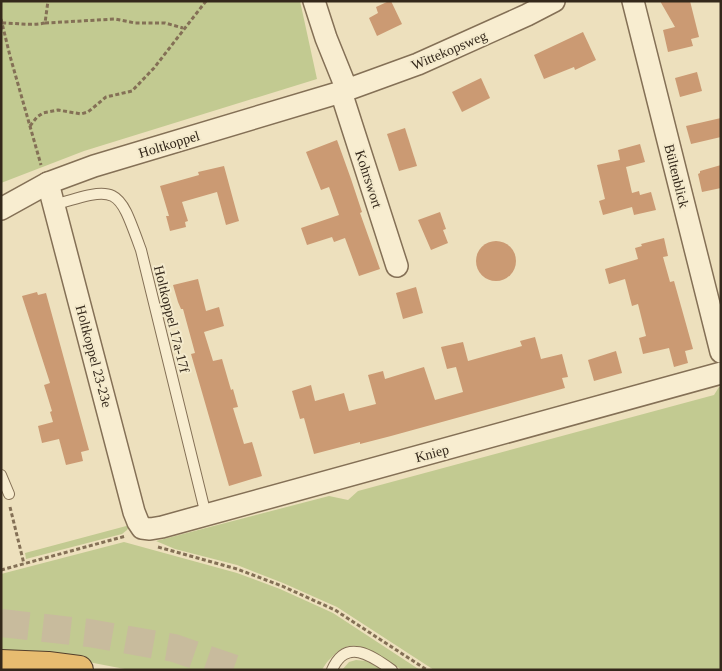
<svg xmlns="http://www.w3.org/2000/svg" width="722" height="671" font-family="Georgia,serif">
	<rect width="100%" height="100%" fill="#ede0bd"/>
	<g fill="#c2ca91">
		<polygon points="1,1 300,1 317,79 84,151 1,183"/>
		<polygon points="719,387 721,387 721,670 434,670 337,607 283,583 237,565 175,549 156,541 329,496 348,500 358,491 714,395"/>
		<polygon points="130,525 127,530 122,534 26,559 25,553"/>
		<path d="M124 542 237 573 280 589 333 613 420 670C414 670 406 671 401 669 381 660 360 634 337 652 331 658 326 662 322 670H130L83 661 1 653V574Z"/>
		<polygon points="356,660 366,661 383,670 342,670 349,662"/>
	</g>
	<g fill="#cb9a73">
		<polygon points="389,1 391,1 402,24 377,36 369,18 378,13 376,7"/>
		<polygon points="660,1 690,1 699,37 691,39 693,46 668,52 663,30 675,27"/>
		<polygon points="583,32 596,60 575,70 574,67 544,79 534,55"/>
		<polygon points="697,72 702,91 680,97 675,78"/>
		<polygon points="481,78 490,98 462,112 452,92"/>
		<polygon points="721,118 721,137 691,144 686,126"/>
		<polygon points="405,128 417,166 399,171 387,134"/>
		<polygon points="337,140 351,179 362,212 360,213 380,269 359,276 345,238 334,242 332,237 307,245 301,228 339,215 329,187 321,190 306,152"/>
		<polygon points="640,144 645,162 626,167 632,193 639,191 640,195 651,192 656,210 634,215 632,207 603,215 599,201 605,199 597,165 620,160 618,150"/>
		<polygon points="721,165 721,188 702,192 698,174 700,173 700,171"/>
		<polygon points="224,166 239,221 226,225 217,192 182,202 188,221 185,222 186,227 170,231 166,216 169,216 160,186 199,175 198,172"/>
		<polygon points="440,212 446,229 443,230 448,243 431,250 418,220"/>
		<polygon points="664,238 668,256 663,257 670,282 674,281 693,349 685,351 688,363 674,367 669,348 643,354 639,338 646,336 638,304 632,306 625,279 609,284 605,269 638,259 635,248 642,246 641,244"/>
		<circle cx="496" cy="261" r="20"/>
		<polygon points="198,279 206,311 219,307 224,326 204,332 213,361 222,359 231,390 233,389 238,407 233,408 244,444 252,442 262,476 229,486 191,354 195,353 183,309 181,309 178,302 173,285"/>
		<polygon points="416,287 423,313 403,319 396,293"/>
		<polygon points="37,292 38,295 46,293 89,450 81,452 83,461 66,465 59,439 42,443 38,426 53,422 50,412 52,411 44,385 50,383 22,296"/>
		<polygon points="535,337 541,359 562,354 568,377 562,378 565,388 391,436 360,444 360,442 314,454 304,418 300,419 292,391 311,385 315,401 344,393 349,411 376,404 368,375 383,371 385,379 424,367 435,400 463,392 456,367 447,369 441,347 463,342 468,361 522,346 520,341"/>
		<polygon points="616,351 622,373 594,381 588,360"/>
	</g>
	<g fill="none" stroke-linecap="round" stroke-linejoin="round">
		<polyline stroke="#c8bb9d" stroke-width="28" stroke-dasharray="28 14" stroke-linecap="butt" points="1,623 89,633 174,648 238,670"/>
		<g stroke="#847056" stroke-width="12">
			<g id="service">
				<path d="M54 205C119 185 118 187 141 250L206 515"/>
				<polyline points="1,475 9,494"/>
				<path d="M332 670C346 637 372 656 392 670"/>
			</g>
		</g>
		<g stroke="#847056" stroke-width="24">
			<g id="minor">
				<polyline points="314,1 326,38 347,90"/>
				<polyline points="633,1 721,352"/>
				<polyline points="341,92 397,266"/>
				<polyline points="48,183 134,512 138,522 142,528 150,529 162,527 721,373"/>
				<polyline points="1,209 48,183 94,166 341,92 418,64 527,15 554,1"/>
			</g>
		</g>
		<g stroke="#523e2b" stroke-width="30">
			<polyline id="trunk" points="1,664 48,666 79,670"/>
		</g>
		<g stroke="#847056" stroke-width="3" stroke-dasharray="4 2.5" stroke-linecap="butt">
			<polyline points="1,19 10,56 41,165"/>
			<path d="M2 23C17 23 30 26 45 23L48 1"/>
			<polyline points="45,23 115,19 135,23 165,23 183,28"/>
			<polyline points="30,126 37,117 43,113 58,110 81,114 88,112 106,97 132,91 154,68 206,1"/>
			<polyline points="10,507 24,564"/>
			<polyline points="158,547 237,569 282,586 335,610 427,670"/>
			<polyline points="1,570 126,536"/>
		</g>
		<use href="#service" stroke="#f8edd0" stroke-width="10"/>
		<use href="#minor" stroke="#f8edd0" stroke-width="21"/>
		<use href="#trunk" stroke="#e7bc70" stroke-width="28"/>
	</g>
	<g text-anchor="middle" stroke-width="4" stroke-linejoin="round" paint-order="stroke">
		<g font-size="14" fill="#34281b" stroke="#f4eacc">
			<text transform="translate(449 50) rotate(-23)" y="5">Wittekopsweg</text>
			<text transform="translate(169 144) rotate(-17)" y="5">Holtkoppel</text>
			<text transform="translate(677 176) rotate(76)" y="5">Bültenblick</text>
			<text transform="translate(369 179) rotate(72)" y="5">Kohrswort</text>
			<text transform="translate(172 319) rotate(76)" y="5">Holtkoppel 17a-17f</text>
			<text transform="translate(94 356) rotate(75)" y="5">Holtkoppel 23-23e</text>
			<text transform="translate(432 453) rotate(-15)" y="5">Kniep</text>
		</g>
	</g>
	<rect width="722" height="671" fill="none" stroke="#34281b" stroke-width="5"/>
</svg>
